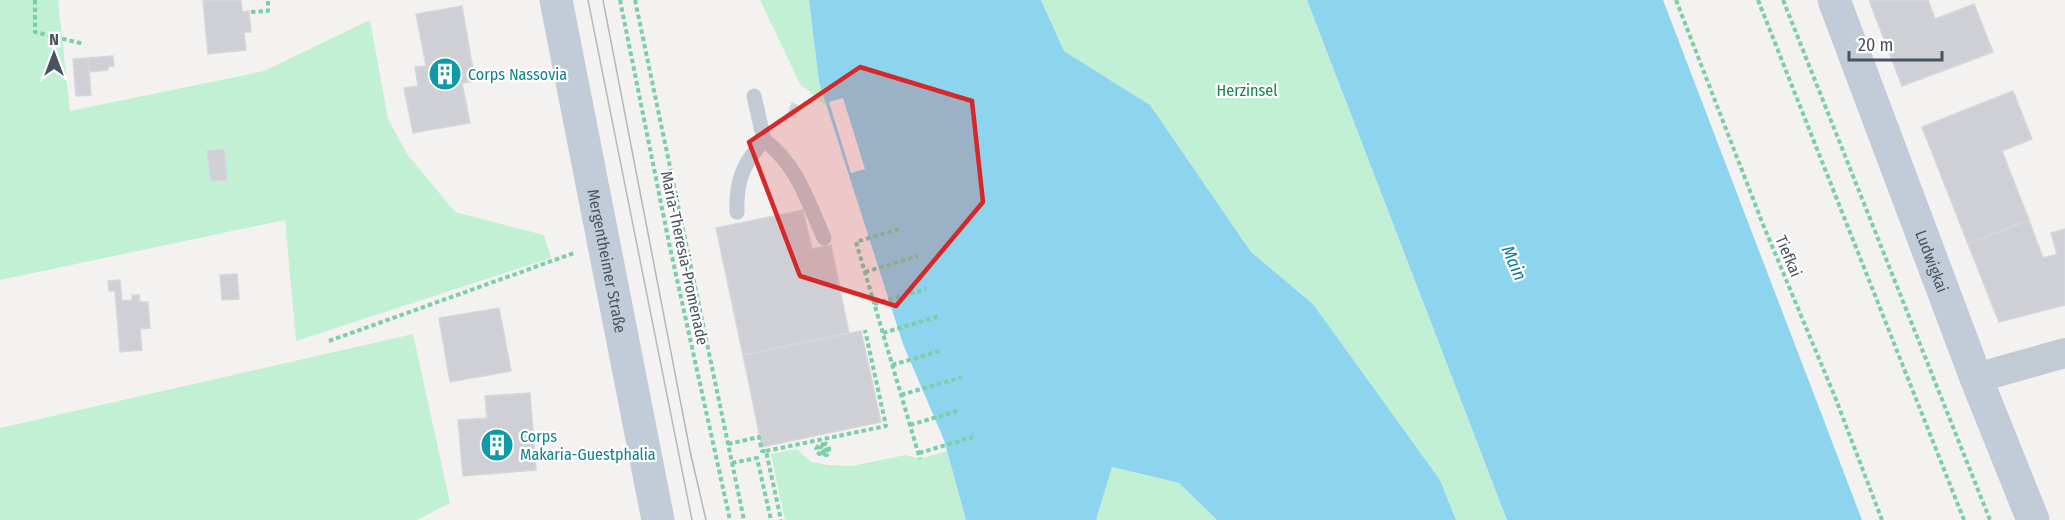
<svg xmlns="http://www.w3.org/2000/svg" width="2065" height="520" font-family="'Fira Sans Condensed',sans-serif">
	<rect width="100%" height="100%" fill="#f4f1f1"/>
	<g fill="#c1f0d5">
		<polygon points="0,0 58,0 70,111 264,71 370,20 388,119 407,154 455,212 544,235 551,258 296,341 285,220 0,280"/>
		<polygon points="760,0 809,0 819,82 827,106 800,84"/>
		<polygon points="1041,0 1307,0 1507,520 1456,520 1440,480 1313,304 1251,252 1150,105 1064,51"/>
		<polygon points="413,334 450,503 417,520 0,520 0,428"/>
		<polygon points="797,449 811,462 828,465 852,466 905,455 920,459 947,451 966,520 785,520 771,454"/>
		<polygon points="1111,467 1179,483 1217,520 1096,520"/>
	</g>
	<g fill="#8dd5ee">
		<polygon points="809,0 1041,0 1064,51 1150,105 1251,252 1313,304 1440,480 1456,520 1217,520 1179,483 1112,467 1096,520 966,520 944,440 903,344 819,82"/>
		<polygon points="1307,0 1663,0 1862,520 1507,520"/>
	</g>
	<polygon fill="#f4f1f1" points="843,98 865,169 851,173 829,102"/>
	<g fill="#ced0d6" stroke="#d5d7dd" stroke-width="1.5">
		<polygon points="203,0 241,0 242,12 249,11 251,32 244,32 246,50 208,54"/>
		<polygon points="1869,0 1928,0 1935,19 1974,4 1993,52 1902,86"/>
		<polygon points="462,6 475,81 462,83 470,123 413,133 404,88 418,86 415,67 426,66 416,14"/>
		<polygon points="113,56 114,66 108,67 108,70 89,72 88,58"/>
		<polygon points="88,58 91,95 76,96 73,59"/>
		<polygon points="2013,91 2032,139 2002,151 2029,220 1968,244 1922,127"/>
		<polygon points="792,103 799,106 795,117 788,114"/>
		<polygon points="224,149 227,180 211,181 207,151"/>
		<polygon points="803,210 812,249 831,245 849,333 743,355 716,228"/>
		<polygon points="2029,220 2043,258 2057,254 2051,233 2065,229 2065,305 1999,322 1968,244"/>
		<polygon points="237,274 239,299 222,300 220,275"/>
		<polygon points="120,280 122,301 132,300 132,295 139,295 140,302 148,302 150,328 140,329 142,350 120,352 115,291 109,291 108,281"/>
		<polygon points="499,308 511,371 450,382 439,318"/>
		<polygon points="861,331 881,422 762,447 743,355"/>
		<polygon points="530,393 536,470 463,476 458,420 487,418 485,396"/>
	</g>
	<g fill="none" stroke-linecap="round" stroke-linejoin="round">
		<g stroke="#78cfa8" stroke-width="4" stroke-dasharray="4.5 3" stroke-linecap="butt">
			<polyline points="35,0 35,32 84,44"/>
			<polyline points="620,0 669,243 730,520"/>
			<polyline points="635,0 744,520"/>
			<polyline points="1676,0 1762,222 1835,397 1882,520"/>
			<polyline points="1758,0 1964,520"/>
			<polyline points="1783,0 1990,520"/>
			<polyline points="251,12 268,11 268,0"/>
			<polyline points="899,229 856,242 920,459"/>
			<polyline points="865,272 918,256"/>
			<polyline points="874,304 926,289"/>
			<polyline points="883,333 939,316"/>
			<polyline points="329,341 574,253"/>
			<polyline points="892,365 940,351"/>
			<polyline points="901,395 962,377"/>
			<polyline points="910,425 957,411"/>
			<polyline points="728,444 759,437 762,451 766,451 781,520"/>
			<polyline points="766,451 886,426 865,330"/>
			<polyline points="823,452 825,450 822,446 820,448 820,452 825,454 827,451 827,447 823,444 818,446 816,449 819,454 827,455 829,452 829,446 824,443"/>
			<polyline points="919,453 973,437"/>
			<polyline points="732,463 757,458 771,520"/>
		</g>
		<g stroke="#c2cbd3" stroke-width="15">
			<path d="M754 96 764 140C797 164 808 202 824 238"/>
			<path d="M737 212C736 180 743 164 764 140"/>
		</g>
		<polyline stroke="#c2cbd3" stroke-width="30" points="1976,378 2065,353"/>
		<g stroke="#c2ccd8" stroke-width="33">
			<path id="s1" d="M556 0 658 520"/>
			<path id="s2" d="M1834 0 1976 378 2033 520"/>
		</g>
		<g stroke="#b3b6bc" stroke-width="1.5">
			<polyline points="588,0 692,520"/>
			<polyline points="603,0 690,451 706,520"/>
		</g>
	</g>
	<path fill="#d62828" fill-opacity="0.2" stroke="#d62828" stroke-width="4.5" stroke-linejoin="round" d="M860 67 972 101 983 202 896 306 800 276 749 142Z"/>
	<defs>
		<g id="building-disc" transform="scale(1.725)"><circle r="9.5" fill="#0f9aa8" stroke="#fff"/><path d="M-4-6H4V6H1V3H-1V6H-4ZM-2.5-4.3h1.7v1.8h-1.7ZM.8-4.3h1.7v1.8H.8ZM-2.5-1h1.7V.8h-1.7ZM.8-1h1.7V.8H.8Z" fill="#fff"/></g>
	</defs>
	<g fill-rule="evenodd">
		<use href="#building-disc" x="445" y="74"/>
		<use href="#building-disc" x="497" y="445"/>
	</g>
	<g text-anchor="middle" stroke-width="4.5" stroke-linejoin="round" paint-order="stroke">
		<g font-size="16" fill="#0d838f" stroke="#fff" text-anchor="start">
			<text x="468" y="80">Corps Nassovia</text>
			<text x="520" y="442">Corps<tspan x="520" dy="18">Makaria-Guestphalia</tspan></text>
		</g>
		<g font-size="16" fill="#178352" stroke="#fff">
			<text x="1247" y="96">Herzinsel</text>
		</g>
		<g font-size="16" fill="#49535f" stroke="#fff">
			<text transform="translate(1789 256) rotate(67)" y="6">Tiefkai</text>
			<text transform="translate(685 258) rotate(78)" y="6">Maria-Theresia-Promenade</text>
			<text dy="6" stroke="none"><textPath href="#s1" startOffset="266">Mergentheimer Straße</textPath></text>
			<text dy="6" stroke="none"><textPath href="#s2" startOffset="279">Ludwigkai</textPath></text>
		</g>
		<g font-size="18" font-style="italic" fill="#0b7fa8" stroke="#fff">
			<text transform="translate(1514 263) rotate(66)" y="6">Main</text>
		</g>
	</g>
	<g transform="translate(54 54)" stroke="#ffffff" stroke-width="4.5" paint-order="stroke">
	<path d="M0-4.5L10 22L0 15L-10 22Z" fill="#49535f"/>
	<text y="-9" font-size="16" font-weight="bold" text-anchor="middle" fill="#49535f">N</text>
	</g>
	<path d="M1849 51v9h93v-9" fill="none" stroke="#49535f" stroke-width="3"/>
	<text x="1858" y="51" font-size="18" fill="#49535f" stroke="#ffffff" stroke-width="4.5" paint-order="stroke">20 m</text>
</svg>
